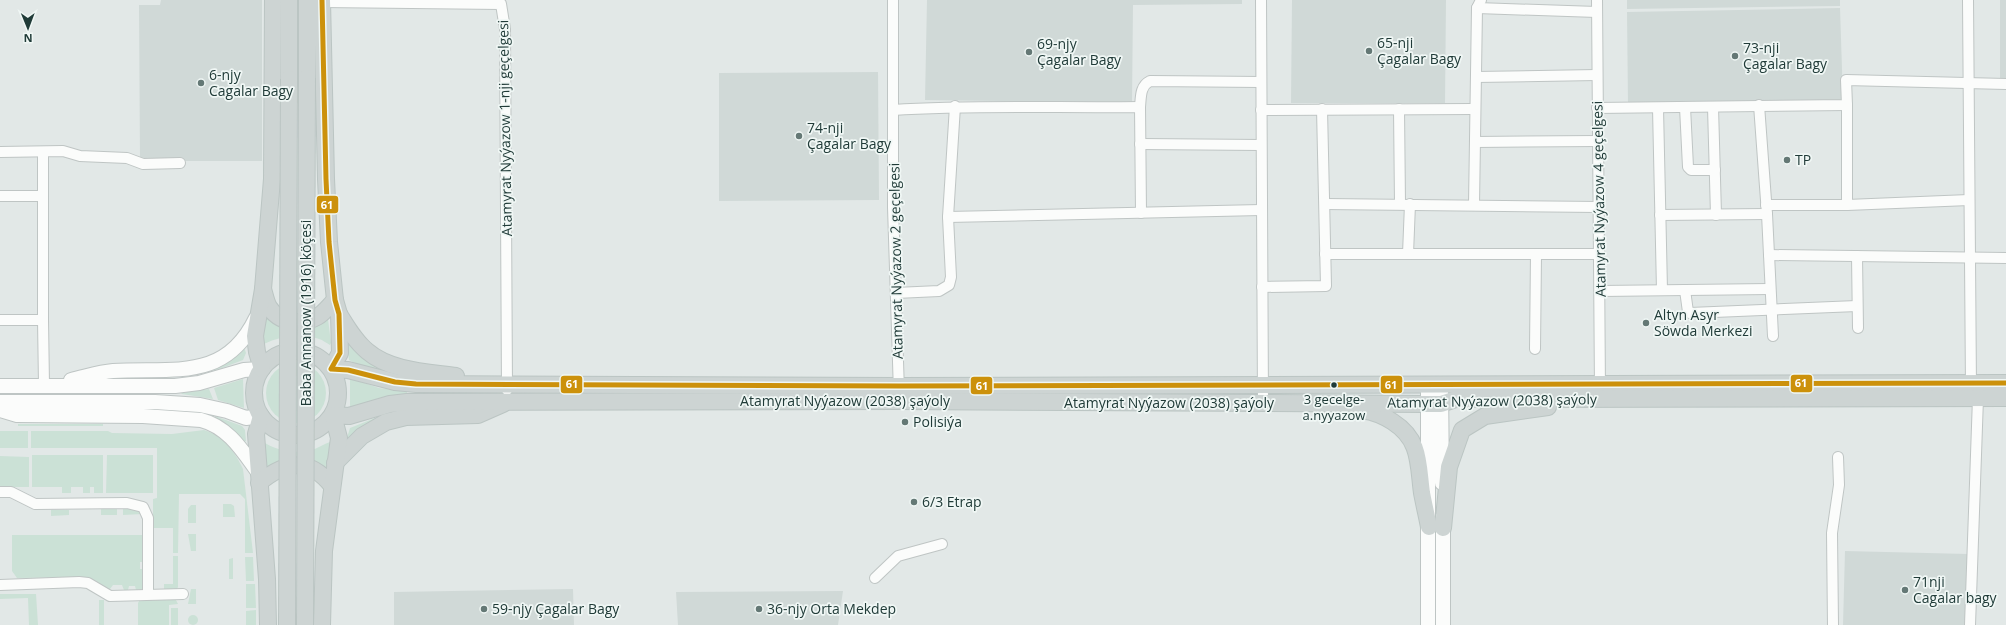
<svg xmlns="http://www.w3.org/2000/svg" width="2006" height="625" font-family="'Open Sans',sans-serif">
	<rect width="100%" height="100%" fill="#e2e8e7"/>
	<g fill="#d0d9d7">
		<polygon points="161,0 262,0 262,161 140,161 139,5 160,5"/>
		<polygon points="927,0 1242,0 1242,4 1133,5 1132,103 925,100"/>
		<polygon points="1292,0 1446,0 1445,103 1291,103"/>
		<polygon points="1627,0 1840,0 1840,6 1627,9"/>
		<rect x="2000" y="0" width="6" height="80"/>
		<polygon points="1840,8 1843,100 1628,104 1627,12"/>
		<polygon points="878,72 879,200 719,201 719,73"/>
		<polygon points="1845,551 1968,554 1966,625 1843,625"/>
		<polygon points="573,589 574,625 394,625 394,592"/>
		<polygon points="843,591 838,625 678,625 676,592"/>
	</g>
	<g fill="#cbe1d6">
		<path d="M266 317 277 325 285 327 328 319 331 343 330 345C326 343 323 340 319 339 301 332 280 336 264 344L262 343Z"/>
		<polygon points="346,339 393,374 361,366 349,360"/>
		<polygon points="244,347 246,353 243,360 214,371 213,369"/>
		<circle cx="296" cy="393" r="30"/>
		<polygon points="350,378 379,388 407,392 407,394 379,398 350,408"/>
		<polygon points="243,379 244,408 218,400 214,388"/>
		<polygon points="209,389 213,399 182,394 181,393"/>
		<polygon points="385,414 346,441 350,428"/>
		<polygon points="215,416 242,426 245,430 246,441 244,442 214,419"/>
		<rect x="18" y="424" width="85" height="2"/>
		<path d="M204 430C224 436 235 452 243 469L253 553H245V499L240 494H179L178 553H173V528H153V499L157 498V448H31V431H108L112 433 172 434Z"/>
		<rect x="0" y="431" width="28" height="17"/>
		<path d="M262 441C276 451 295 454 312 450 318 448 324 444 330 442L327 468 325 469C308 452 284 455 266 469Z"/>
		<polygon points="32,455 103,455 103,493 94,493 94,487 90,487 90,493 83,493 83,487 71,487 71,493 62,493 62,487 32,487"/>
		<polygon points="107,455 153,455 153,493 106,493"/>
		<polygon points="0,456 29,457 29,487 0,487"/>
		<polygon points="223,504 231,504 234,506 235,517 223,517"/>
		<polygon points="191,505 196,505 196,523 188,523 188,509"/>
		<rect x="101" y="509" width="16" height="6"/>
		<polygon points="123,509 138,509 143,514 123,515"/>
		<polygon points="51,510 69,510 69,515 51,516"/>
		<polygon points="188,534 196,534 196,551 191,551"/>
		<polygon points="12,535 144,535 144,562 140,562 140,569 144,569 143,589 136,590 135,586 129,586 128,590 124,590 122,585 113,585 110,589 107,589 96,581 85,577 17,578 12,571"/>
		<polygon points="173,556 178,556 178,587 177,589 164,589 164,584 173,584"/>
		<polygon points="245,557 253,557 254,581 246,581"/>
		<polygon points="233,558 233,579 229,579 229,559"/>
		<polygon points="246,584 255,584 256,608 246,608"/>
		<polygon points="191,589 196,589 196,604 188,604"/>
		<polygon points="0,594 36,594 38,625 29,625 28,598 0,599"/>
		<polygon points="141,598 175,598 178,604 169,605 169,625 138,625 138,603"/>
		<rect x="99" y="600" width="5" height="25"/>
		<rect x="171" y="608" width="7" height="17"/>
		<polygon points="256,610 256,625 246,625 246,611"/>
		<circle cx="193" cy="620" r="5"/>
	</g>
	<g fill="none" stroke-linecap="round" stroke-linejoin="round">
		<g stroke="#bfc5c4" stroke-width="12">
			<g id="street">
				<polyline points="893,0 893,207 899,392"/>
				<polyline points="1261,0 1263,403"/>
				<polyline points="1597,0 1600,390"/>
				<polyline points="1968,0 1971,388"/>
				<polyline points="322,2 501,4 505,29 507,390"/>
				<polyline points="1477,8 1597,12"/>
				<polyline points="1476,77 1597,75"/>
				<polyline points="1759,105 1767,214 1773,336"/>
				<polyline points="1847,105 1847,205"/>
				<path d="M1140 107C1141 97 1140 86 1150 81L1261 82"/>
				<polyline points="1685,107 1688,167 1691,170 1715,170"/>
				<polyline points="1713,107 1716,215"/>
				<polyline points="1597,108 1847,105 1846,80 2006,84"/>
				<polyline points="1658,108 1662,290"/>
				<polyline points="1399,109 1400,204"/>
				<path d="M893 110C975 105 1058 108 1140 107L1141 213"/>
				<polyline points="1261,110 1474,109"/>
				<polyline points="1475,142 1598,141"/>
				<polyline points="1140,144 1261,145"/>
				<polyline points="0,152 63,151 80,156 127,158 143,164 180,163"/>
				<polyline points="0,196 43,196 43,320"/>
				<polyline points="43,196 43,152"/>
				<polyline points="1325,204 1599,207"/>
				<polyline points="1474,205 1477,8 1481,0"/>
				<polyline points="1766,205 1847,205 1969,200"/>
				<polyline points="1660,215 1767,214"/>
				<polyline points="948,217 1261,210"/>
				<polyline points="1325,254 1600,254"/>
				<polyline points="1408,254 1410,204"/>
				<polyline points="1769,255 2006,258"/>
				<polyline points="1857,256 1858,328"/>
				<polyline points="1262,287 1326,286 1322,109"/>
				<polyline points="1685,290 1688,312 1690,313 1857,306"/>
				<polyline points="1601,291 1770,289"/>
				<polyline points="896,293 939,291 949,285 951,277 948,217 955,106"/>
				<polyline points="0,320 43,320 44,385"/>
				<polyline points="1535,349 1536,254"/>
				<polyline points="0,492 11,492 35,504 127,503 143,507 148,518 148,593"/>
				<polyline points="875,578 898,556 942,544"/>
				<polyline points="0,585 79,582 88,583 110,596 183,594"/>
				<polyline points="1833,625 1832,533 1839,485 1838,457"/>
				<polyline points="1970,625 1978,398"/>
			</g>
		</g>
		<g stroke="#bec5c4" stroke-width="16">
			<g id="secondary">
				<path d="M71 380C85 377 99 372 113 371 171 367 225 383 256 318"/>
				<polyline points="1428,384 1428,625"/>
				<polyline points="1441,384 1442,483"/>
				<polyline points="0,386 175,386 199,383 244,370 262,369"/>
				<polyline points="0,402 155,402 200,405 227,411 246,418 261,416"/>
				<path d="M0 410 17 415 143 416 201 420C228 427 242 450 258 472"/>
				<polyline points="1443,517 1443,625"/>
			</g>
		</g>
		<g stroke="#bbc5c3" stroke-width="18">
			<g id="primary">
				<polyline points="289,0 289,79"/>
				<polyline points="322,0 326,179 329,242 335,300 339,314 340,353 331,369 348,370 395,382 416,384 899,386 2006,383"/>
				<polyline points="307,78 307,0"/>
				<path d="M263 289C265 295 266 302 269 307 279 323 301 326 317 317 324 313 329 306 335 300"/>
				<path d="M339 314C347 327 355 341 367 351 390 371 427 372 456 376"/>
				<circle cx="296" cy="393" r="42"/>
				<polyline points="262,369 257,352 255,336 263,289 272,179 273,0"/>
				<path d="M1362 410C1375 412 1383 415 1393 422 1421 440 1418 464 1422 493 1424 504 1427 516 1429 527"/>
				<polyline points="261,416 256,434 267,579 268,625"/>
				<polyline points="335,463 362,436 386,422 406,417 478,415 503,404"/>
				<path d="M259 483C285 461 309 457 332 486"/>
				<polyline points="1443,528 1449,467 1462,430 1485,416 1548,407"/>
				<polyline points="322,625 324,551 339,438 333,415 349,416 390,404 407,402 899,401 1428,404 1441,404 1456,399 2006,398"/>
			</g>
		</g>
		<use href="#street" stroke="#fbfcfb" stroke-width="10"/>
		<use href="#secondary" stroke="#fbfcfb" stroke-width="14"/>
		<use href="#primary" stroke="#cdd4d3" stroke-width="16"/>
		<g stroke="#bbc5c3" stroke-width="18" stroke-linecap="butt">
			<g id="primary-bridge">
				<polyline points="287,625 289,79"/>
				<polyline points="305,625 307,78"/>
			</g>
		</g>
		<use href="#primary-bridge" stroke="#cdd4d3" stroke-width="16"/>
		<g stroke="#f0f7f5" stroke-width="8">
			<polyline id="bus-1" points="322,0 326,179 329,242 335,300 339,314 340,353 331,369 348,370 395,382 416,384 899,386 2006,383"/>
		</g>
		<use href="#bus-1" stroke="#cc910b" stroke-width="5"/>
	</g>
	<g fill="#647875" stroke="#f0f7f5" stroke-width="1.5">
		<circle cx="1369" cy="51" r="4"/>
		<circle cx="1029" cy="52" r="4"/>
		<circle cx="1735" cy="56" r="4"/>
		<circle cx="201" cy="83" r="4"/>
		<circle cx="799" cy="136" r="4"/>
		<circle cx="1787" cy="160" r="4"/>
		<circle cx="1646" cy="323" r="4"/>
		<circle cx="905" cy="422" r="4"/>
		<circle cx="914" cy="502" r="4"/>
		<circle cx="1905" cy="590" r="4"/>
		<circle cx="484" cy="609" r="4"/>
		<circle cx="759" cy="609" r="4"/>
	</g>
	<circle fill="#203b38" stroke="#f0f7f5" stroke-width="1.5" cx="1334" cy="385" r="3.5"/>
	<g text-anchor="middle" stroke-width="3.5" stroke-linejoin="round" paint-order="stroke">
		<g font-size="13" fill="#203b38" stroke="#f0f7f5">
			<text x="1334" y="404">3 gecelge-<tspan x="1334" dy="16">a.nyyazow</tspan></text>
		</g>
		<g font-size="14" fill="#203b38" stroke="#f0f7f5" text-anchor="start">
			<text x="1377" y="48">65-nji<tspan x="1377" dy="16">Çagalar Bagy</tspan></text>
			<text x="1037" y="49">69-njy<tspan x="1037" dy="16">Çagalar Bagy</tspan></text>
			<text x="1743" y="53">73-nji<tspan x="1743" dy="16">Çagalar Bagy</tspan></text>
			<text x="209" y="80">6-njy<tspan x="209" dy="16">Cagalar Bagy</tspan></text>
			<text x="807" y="133">74-nji<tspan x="807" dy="16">Çagalar Bagy</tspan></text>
			<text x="1795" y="165">TP</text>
			<text x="1654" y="320">Altyn Asyr<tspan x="1654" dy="16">Söwda Merkezi</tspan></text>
			<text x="913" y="427">Polisiýa</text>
			<text x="922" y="507">6/3 Etrap</text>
			<text x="1913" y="587">71nji<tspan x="1913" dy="16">Cagalar bagy</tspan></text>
			<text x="492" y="614">59-njy Çagalar Bagy</text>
			<text x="767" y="614">36-njy Orta Mekdep</text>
		</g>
		<g font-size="14" fill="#203b38" stroke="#f0f7f5">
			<text transform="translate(505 128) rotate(-91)" y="5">Atamyrat Nyýazow 1-nji geçelgesi</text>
			<text transform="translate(1599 199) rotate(-91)" y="5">Atamyrat Nyýazow 4 geçelgesi</text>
			<text transform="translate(896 261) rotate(-91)" y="5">Atamyrat Nyýazow 2 geçelgesi</text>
			<text transform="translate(306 313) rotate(-90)" y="5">Baba Annanow (1916) köçesi</text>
			<text x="845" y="406">Atamyrat Nyýazow (2038) şaýoly</text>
			<text transform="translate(1492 401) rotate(-1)" y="5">Atamyrat Nyýazow (2038) şaýoly</text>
			<text x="1169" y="408">Atamyrat Nyýazow (2038) şaýoly</text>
		</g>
	</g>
	<g stroke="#f0f7f5" stroke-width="1.5">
		<rect x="316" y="195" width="23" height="19" rx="4" fill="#cc910b"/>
		<rect x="1790" y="374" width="23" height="19" rx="4" fill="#cc910b"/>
		<rect x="560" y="375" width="23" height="19" rx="4" fill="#cc910b"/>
		<rect x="1380" y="375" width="23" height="19" rx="4" fill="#cc910b"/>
		<rect x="970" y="376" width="23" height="19" rx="4" fill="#cc910b"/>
	</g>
	<g font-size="11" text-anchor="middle" font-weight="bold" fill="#fff">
		<text x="327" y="209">61</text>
		<text x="1801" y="387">61</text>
		<text x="572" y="388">61</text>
		<text x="1391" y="389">61</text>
		<text x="982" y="390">61</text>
	</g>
	<g transform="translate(28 28) rotate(179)" stroke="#f0f7f5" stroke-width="3" paint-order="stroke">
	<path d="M0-3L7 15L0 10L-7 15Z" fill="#203b38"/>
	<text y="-6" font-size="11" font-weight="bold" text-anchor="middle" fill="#203b38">N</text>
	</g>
</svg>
